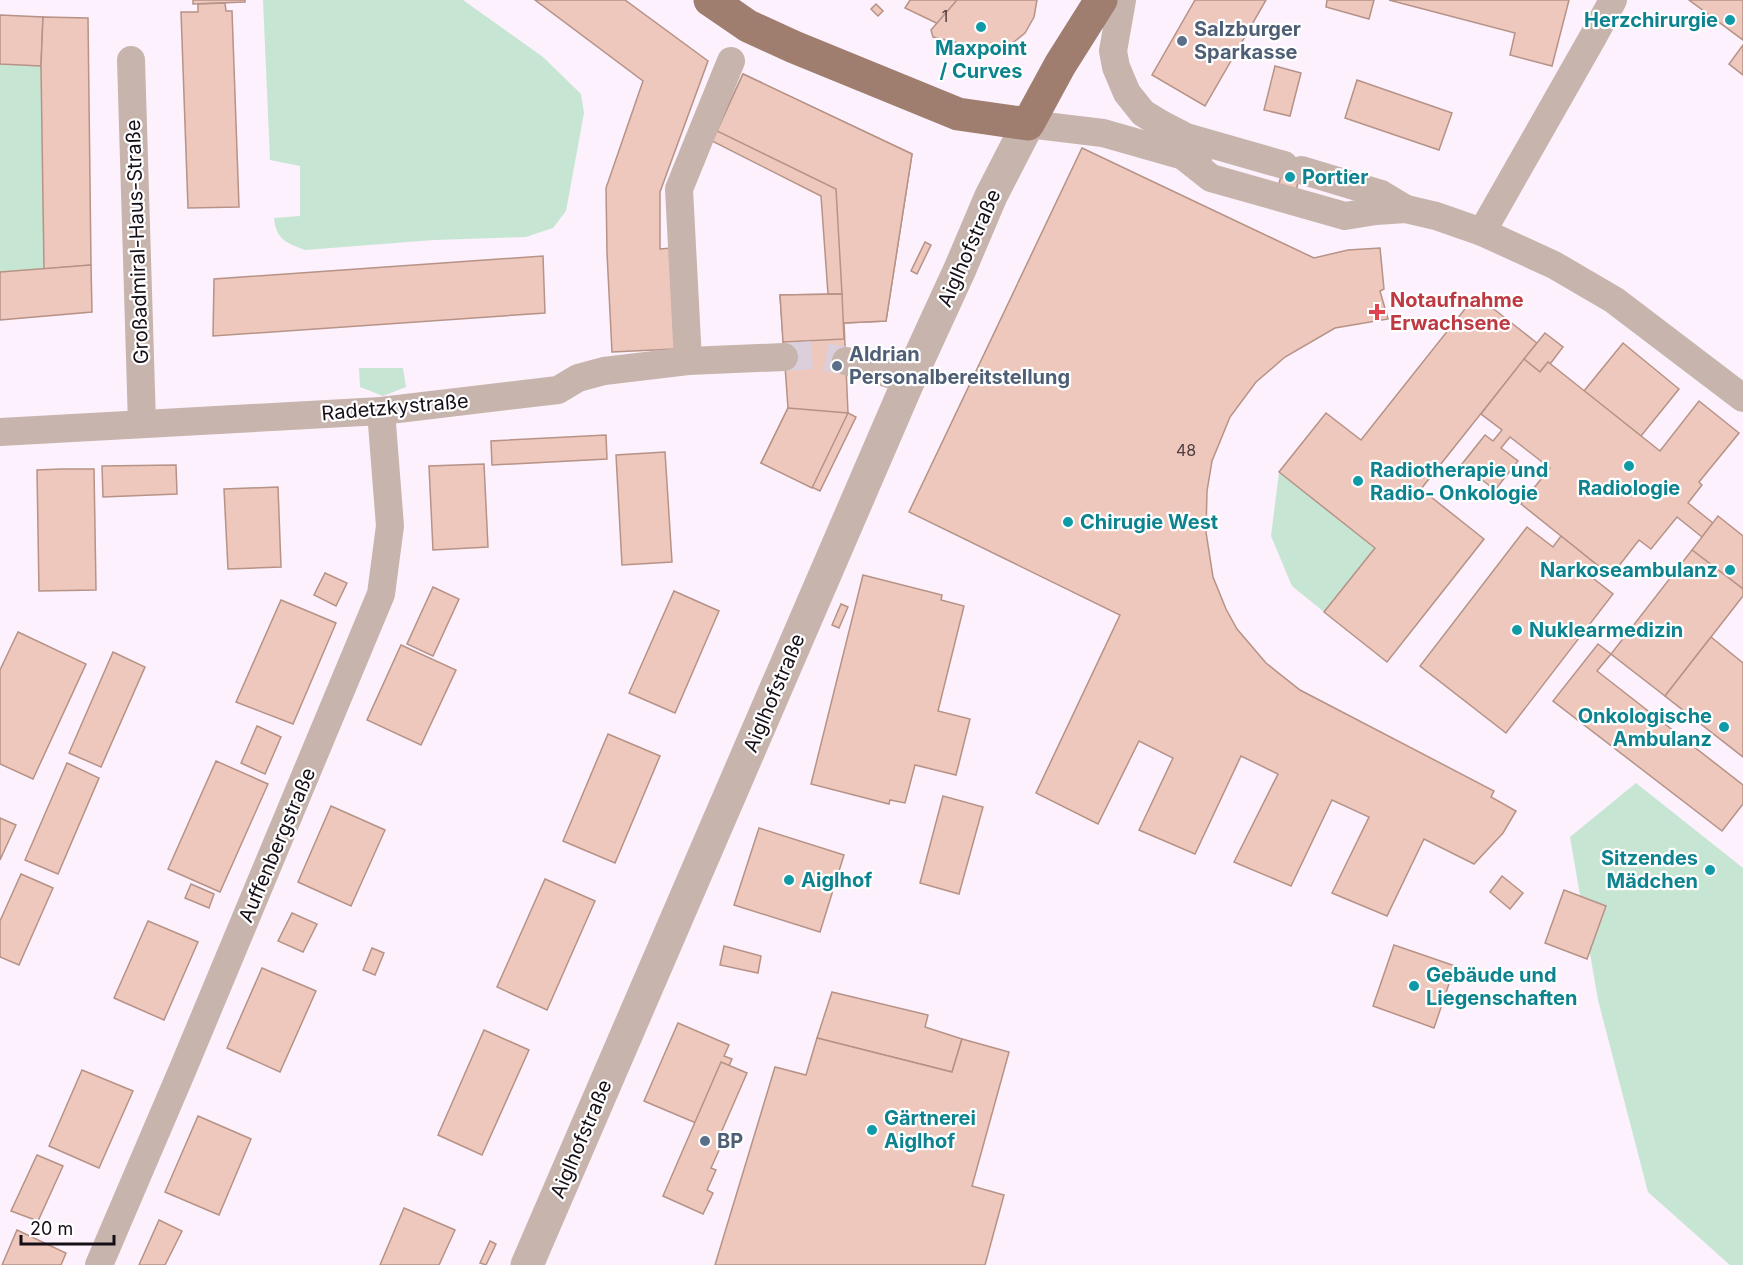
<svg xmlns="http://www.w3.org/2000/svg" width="1743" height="1265" font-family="Inter,sans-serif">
	<rect width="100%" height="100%" fill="#fcf1fc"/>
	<g fill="#c7e5d3">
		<path d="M263 0H463L543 57 581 94 584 113 566 211 553 228 526 237 434 240 305 250C287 243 276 240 274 218L300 216V166L270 160Z"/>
		<polygon points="0,64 41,66 44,269 0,272"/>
		<polygon points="359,368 403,368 406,387 383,396 360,387"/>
		<polygon points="1279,472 1375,548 1324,612 1292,586 1271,536"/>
		<polygon points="1636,783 1743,868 1743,1265 1730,1265 1648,1192 1598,1000 1570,837"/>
	</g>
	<g fill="#eec8bd" stroke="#b69287" stroke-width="1.5">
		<polygon points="193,0 245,0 245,2 193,4"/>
		<polygon points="535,0 625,0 708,61 660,192 660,249 671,248 675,349 612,352 607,253 606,188 643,81"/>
		<polygon points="910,0 1018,0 1003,22 998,25 992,25 987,22 974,9 953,31 905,8"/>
		<polygon points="957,0 1037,0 1034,17 1025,33 1010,45 999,49 984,49 933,37 931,30"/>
		<polygon points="1195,0 1266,0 1205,106 1152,75"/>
		<polygon points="1327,0 1374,0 1369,19 1326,7"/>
		<polygon points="1389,0 1569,0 1552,66 1510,55 1515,33"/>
		<polygon points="1689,0 1743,0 1743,40"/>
		<polygon points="225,3 226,11 232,11 239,207 188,208 181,12 198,12 198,4"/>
		<polygon points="876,4 883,11 878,16 871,9"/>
		<polygon points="0,15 43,17 41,66 0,64"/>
		<polygon points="43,17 88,18 91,265 44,269 41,66"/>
		<polygon points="1743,45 1743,75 1729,64"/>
		<polygon points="1275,66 1301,73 1290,116 1264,110"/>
		<polygon points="743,74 912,154 886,321 844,323 842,294 828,294 821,196 712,141"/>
		<polygon points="743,74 912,154 886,321 844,323 848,413 856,417 820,491 761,463 788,408 780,295 842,294 836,189 717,131"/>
		<polygon points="1357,80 1452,113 1439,150 1345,118"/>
		<polygon points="1082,148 1314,258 1348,250 1380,248 1384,289 1380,291 1388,319 1335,328 1285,357 1256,382 1230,417 1212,461 1207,491 1206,532 1213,577 1226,609 1237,629 1266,663 1300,690 1494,791 1491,797 1516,811 1503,833 1474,864 1424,839 1387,916 1332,893 1369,817 1332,800 1291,886 1234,862 1278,774 1241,756 1195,854 1139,830 1173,758 1139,741 1098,824 1036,793 1120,615 909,512"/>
		<polygon points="1286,158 1303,162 1295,195 1277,191"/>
		<polygon points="925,242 931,245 917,274 911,271"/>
		<polygon points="543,256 545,313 213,336 214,279"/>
		<polygon points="91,265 92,312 0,320 0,272"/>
		<polygon points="842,294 844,339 783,342 780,295"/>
		<polygon points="1476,295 1537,343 1421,489 1484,539 1387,662 1324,612 1375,548 1279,472 1326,413 1361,440"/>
		<polygon points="1545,333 1563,347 1550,364 1548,362 1540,372 1524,359"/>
		<polygon points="1623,343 1679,389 1641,436 1584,391"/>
		<polygon points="1524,359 1540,372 1548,362 1660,451 1699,401 1739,433 1699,482 1702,485 1688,503 1713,523 1702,537 1677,517 1651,549 1639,540 1611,576 1521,504 1550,468 1510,437 1501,448 1518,461 1495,490 1462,464 1485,435 1493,441 1502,430 1481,414"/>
		<polygon points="788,408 848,413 812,488 761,463"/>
		<polygon points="606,435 607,459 492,465 491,441"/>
		<polygon points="665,452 672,562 622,565 616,455"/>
		<polygon points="484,464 488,547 433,550 429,466"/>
		<polygon points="176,465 177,494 103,497 102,466"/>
		<polygon points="62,469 94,469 96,590 39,591 37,470"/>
		<polygon points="278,487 281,567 228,569 224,489"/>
		<polygon points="1718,516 1743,536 1743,589 1692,550"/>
		<polygon points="1527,527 1553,547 1561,536 1597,565 1589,575 1613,594 1506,733 1420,666"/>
		<polygon points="1692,550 1743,589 1743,596 1665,696 1611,654"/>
		<polygon points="325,573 347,583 336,606 314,595"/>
		<polygon points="863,575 942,595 941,600 964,606 938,711 970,719 956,775 915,765 905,803 890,800 889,804 811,784"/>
		<polygon points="433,587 459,599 433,656 407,644"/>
		<polygon points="674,591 719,611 675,713 629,693"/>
		<polygon points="281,600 336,623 293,724 236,702"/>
		<polygon points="841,604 848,607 839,628 832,625"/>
		<polygon points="18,632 86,664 33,779 0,764 0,670"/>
		<polygon points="1711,637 1743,663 1743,757 1665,696"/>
		<polygon points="1598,644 1611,654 1597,671 1743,785 1743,804 1722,831 1553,701"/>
		<polygon points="401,645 456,670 421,745 367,720"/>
		<polygon points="113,652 145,667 101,767 69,753"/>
		<polygon points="257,726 281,737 265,774 241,763"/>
		<polygon points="608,734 660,756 615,863 563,841"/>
		<polygon points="216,761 268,784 220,892 168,869"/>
		<polygon points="67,763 99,778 58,874 25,860"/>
		<polygon points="943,796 983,807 959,894 920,883"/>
		<polygon points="331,806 385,830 351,906 298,882"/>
		<polygon points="0,818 16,825 0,860"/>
		<polygon points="759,828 844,855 820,932 734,905"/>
		<polygon points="21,874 53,888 19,965 0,957 0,921"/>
		<polygon points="1502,876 1523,893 1510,909 1490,892"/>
		<polygon points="545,879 595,901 547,1010 497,987"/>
		<polygon points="191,884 214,894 209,908 185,898"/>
		<polygon points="1564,890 1606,906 1587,959 1545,943"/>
		<polygon points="292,913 317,924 303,952 278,941"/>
		<polygon points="148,921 198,942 164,1020 114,998"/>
		<polygon points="1394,945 1455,966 1434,1028 1373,1006"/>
		<polygon points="724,946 761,956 758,973 720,965"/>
		<polygon points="372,948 384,953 375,975 363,970"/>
		<polygon points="262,968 316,991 280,1072 227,1048"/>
		<polygon points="832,992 928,1015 925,1027 962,1039 952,1072 817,1038"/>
		<polygon points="678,1023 729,1045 724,1056 732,1059 708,1115 701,1112 696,1123 644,1101"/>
		<polygon points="484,1030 529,1050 482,1155 438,1135"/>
		<polygon points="817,1038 952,1072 962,1039 1009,1052 972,1186 1004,1195 985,1265 715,1265 775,1067 806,1075"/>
		<polygon points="721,1062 747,1073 720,1135 725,1137 711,1168 716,1170 707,1190 713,1193 703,1214 663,1196"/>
		<polygon points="82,1070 133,1091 99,1168 49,1146"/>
		<polygon points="198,1116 251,1139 219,1215 165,1192"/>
		<polygon points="37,1155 63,1166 38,1221 11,1211"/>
		<polygon points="404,1208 455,1230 439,1265 380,1265"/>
		<polygon points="159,1220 182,1231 165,1265 139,1265"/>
		<polygon points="17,1230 66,1253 61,1265 2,1265"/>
		<polygon points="490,1241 496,1244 486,1265 480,1263"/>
	</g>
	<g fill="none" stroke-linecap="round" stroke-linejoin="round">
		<polyline stroke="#dacfda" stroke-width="28" stroke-dasharray="28 14" stroke-linecap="butt" points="784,357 814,355 846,361"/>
		<g stroke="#c7b4ac" stroke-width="28">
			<polyline points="1122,0 1113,51 1116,67 1127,93 1143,113 1161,124 1186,137 1284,165"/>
			<polyline points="131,60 142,424"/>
			<polyline points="1028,124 1103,133 1198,160"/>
			<polyline points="1182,155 1211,178 1345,216 1376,211 1406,209 1436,216 1482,232 1554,265 1614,300 1743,398"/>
			<polyline points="1301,170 1381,194 1406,209"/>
			<polyline points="1482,232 1593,37 1613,0"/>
			<polyline points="688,361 679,189 731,61"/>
			<polyline points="846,361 909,380"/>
			<polyline points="0,432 381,411 558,390 578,378 604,371 688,361 784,357"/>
			<polyline points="99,1265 182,1071 381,594 390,526 381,411"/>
		</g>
		<polyline stroke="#c7b4ac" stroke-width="33" points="527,1265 909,380 960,269 991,196 1028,124"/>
		<polyline stroke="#9f7d6f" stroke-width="33" points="710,0 748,26 794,47 958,114 1028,124 1060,65 1101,0"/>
	</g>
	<g fill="#0f9aa8" stroke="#fff" stroke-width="2">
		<circle cx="1730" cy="20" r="6"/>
		<circle cx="981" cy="27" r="6"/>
		<circle cx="1290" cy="177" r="6"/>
		<circle cx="1629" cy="466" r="6"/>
		<circle cx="1358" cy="481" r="6"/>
		<circle cx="1068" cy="522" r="6"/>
		<circle cx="1730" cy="570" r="6"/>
		<circle cx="1517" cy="630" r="6"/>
		<circle cx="1724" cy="727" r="6"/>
		<circle cx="1710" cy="870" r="6"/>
		<circle cx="789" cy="880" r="6"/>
		<circle cx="1414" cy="986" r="6"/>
		<circle cx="872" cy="1130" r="6"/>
	</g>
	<g fill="#5c6f8a" stroke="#fff" stroke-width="2">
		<circle cx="1182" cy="41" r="6"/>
		<circle cx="837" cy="366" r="6"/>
		<circle cx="705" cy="1141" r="6"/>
	</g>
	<path fill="#e0444e" stroke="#fff" stroke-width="2" d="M1374 303h6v6h6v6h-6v6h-6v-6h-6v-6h6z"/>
	<g text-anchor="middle" stroke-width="4.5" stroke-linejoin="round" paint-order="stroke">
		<g font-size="16" fill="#4c3c40">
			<text x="945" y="22">1</text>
			<text x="1186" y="456">48</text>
		</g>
		<g font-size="20" font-weight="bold" fill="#0d838f" stroke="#fff" text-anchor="start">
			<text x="1718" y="27" text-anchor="end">Herzchirurgie</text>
			<text x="981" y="55" text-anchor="middle">Maxpoint<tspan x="981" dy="23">/ Curves</tspan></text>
			<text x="1302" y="184">Portier</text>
			<text x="1370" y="477">Radiotherapie und<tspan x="1370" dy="23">Radio- Onkologie</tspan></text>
			<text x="1629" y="495" text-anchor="middle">Radiologie</text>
			<text x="1080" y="529">Chirugie West</text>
			<text x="1718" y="577" text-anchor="end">Narkoseambulanz</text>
			<text x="1529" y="637">Nuklearmedizin</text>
			<text x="1712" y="723" text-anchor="end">Onkologische<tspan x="1712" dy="23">Ambulanz</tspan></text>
			<text x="1698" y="865" text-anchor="end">Sitzendes<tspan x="1698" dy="23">Mädchen</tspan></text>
			<text x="801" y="887">Aiglhof</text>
			<text x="1426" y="982">Gebäude und<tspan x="1426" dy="23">Liegenschaften</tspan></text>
			<text x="884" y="1125">Gärtnerei<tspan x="884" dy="23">Aiglhof</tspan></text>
		</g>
		<g font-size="20" font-weight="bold" fill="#4e5e75" stroke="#fff" text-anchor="start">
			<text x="1194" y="36">Salzburger<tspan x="1194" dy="23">Sparkasse</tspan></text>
			<text x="849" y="361">Aldrian<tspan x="849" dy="23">Personalbereitstellung</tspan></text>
			<text x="717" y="1148">BP</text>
		</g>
		<g font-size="20" fill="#160e17" stroke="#fff">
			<text transform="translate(137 242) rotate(-92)" y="7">Großadmiral-Haus-Straße</text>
			<text transform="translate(969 248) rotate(-66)" y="7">Aiglhofstraße</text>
			<text transform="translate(395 407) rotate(-5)" y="7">Radetzkystraße</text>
			<text transform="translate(774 693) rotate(-67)" y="7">Aiglhofstraße</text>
			<text transform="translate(277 845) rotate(-67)" y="7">Auffenbergstraße</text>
			<text transform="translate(581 1139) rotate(-67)" y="7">Aiglhofstraße</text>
		</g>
		<g font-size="20" font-weight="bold" fill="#be3a42" stroke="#fff" text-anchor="start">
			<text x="1390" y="307">Notaufnahme<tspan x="1390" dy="23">Erwachsene</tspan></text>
		</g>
	</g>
	<path d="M21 1235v9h93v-9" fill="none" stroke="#160e17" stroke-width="3"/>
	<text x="30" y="1235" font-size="18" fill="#160e17" stroke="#ffffff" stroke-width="4.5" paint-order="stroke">20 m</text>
</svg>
